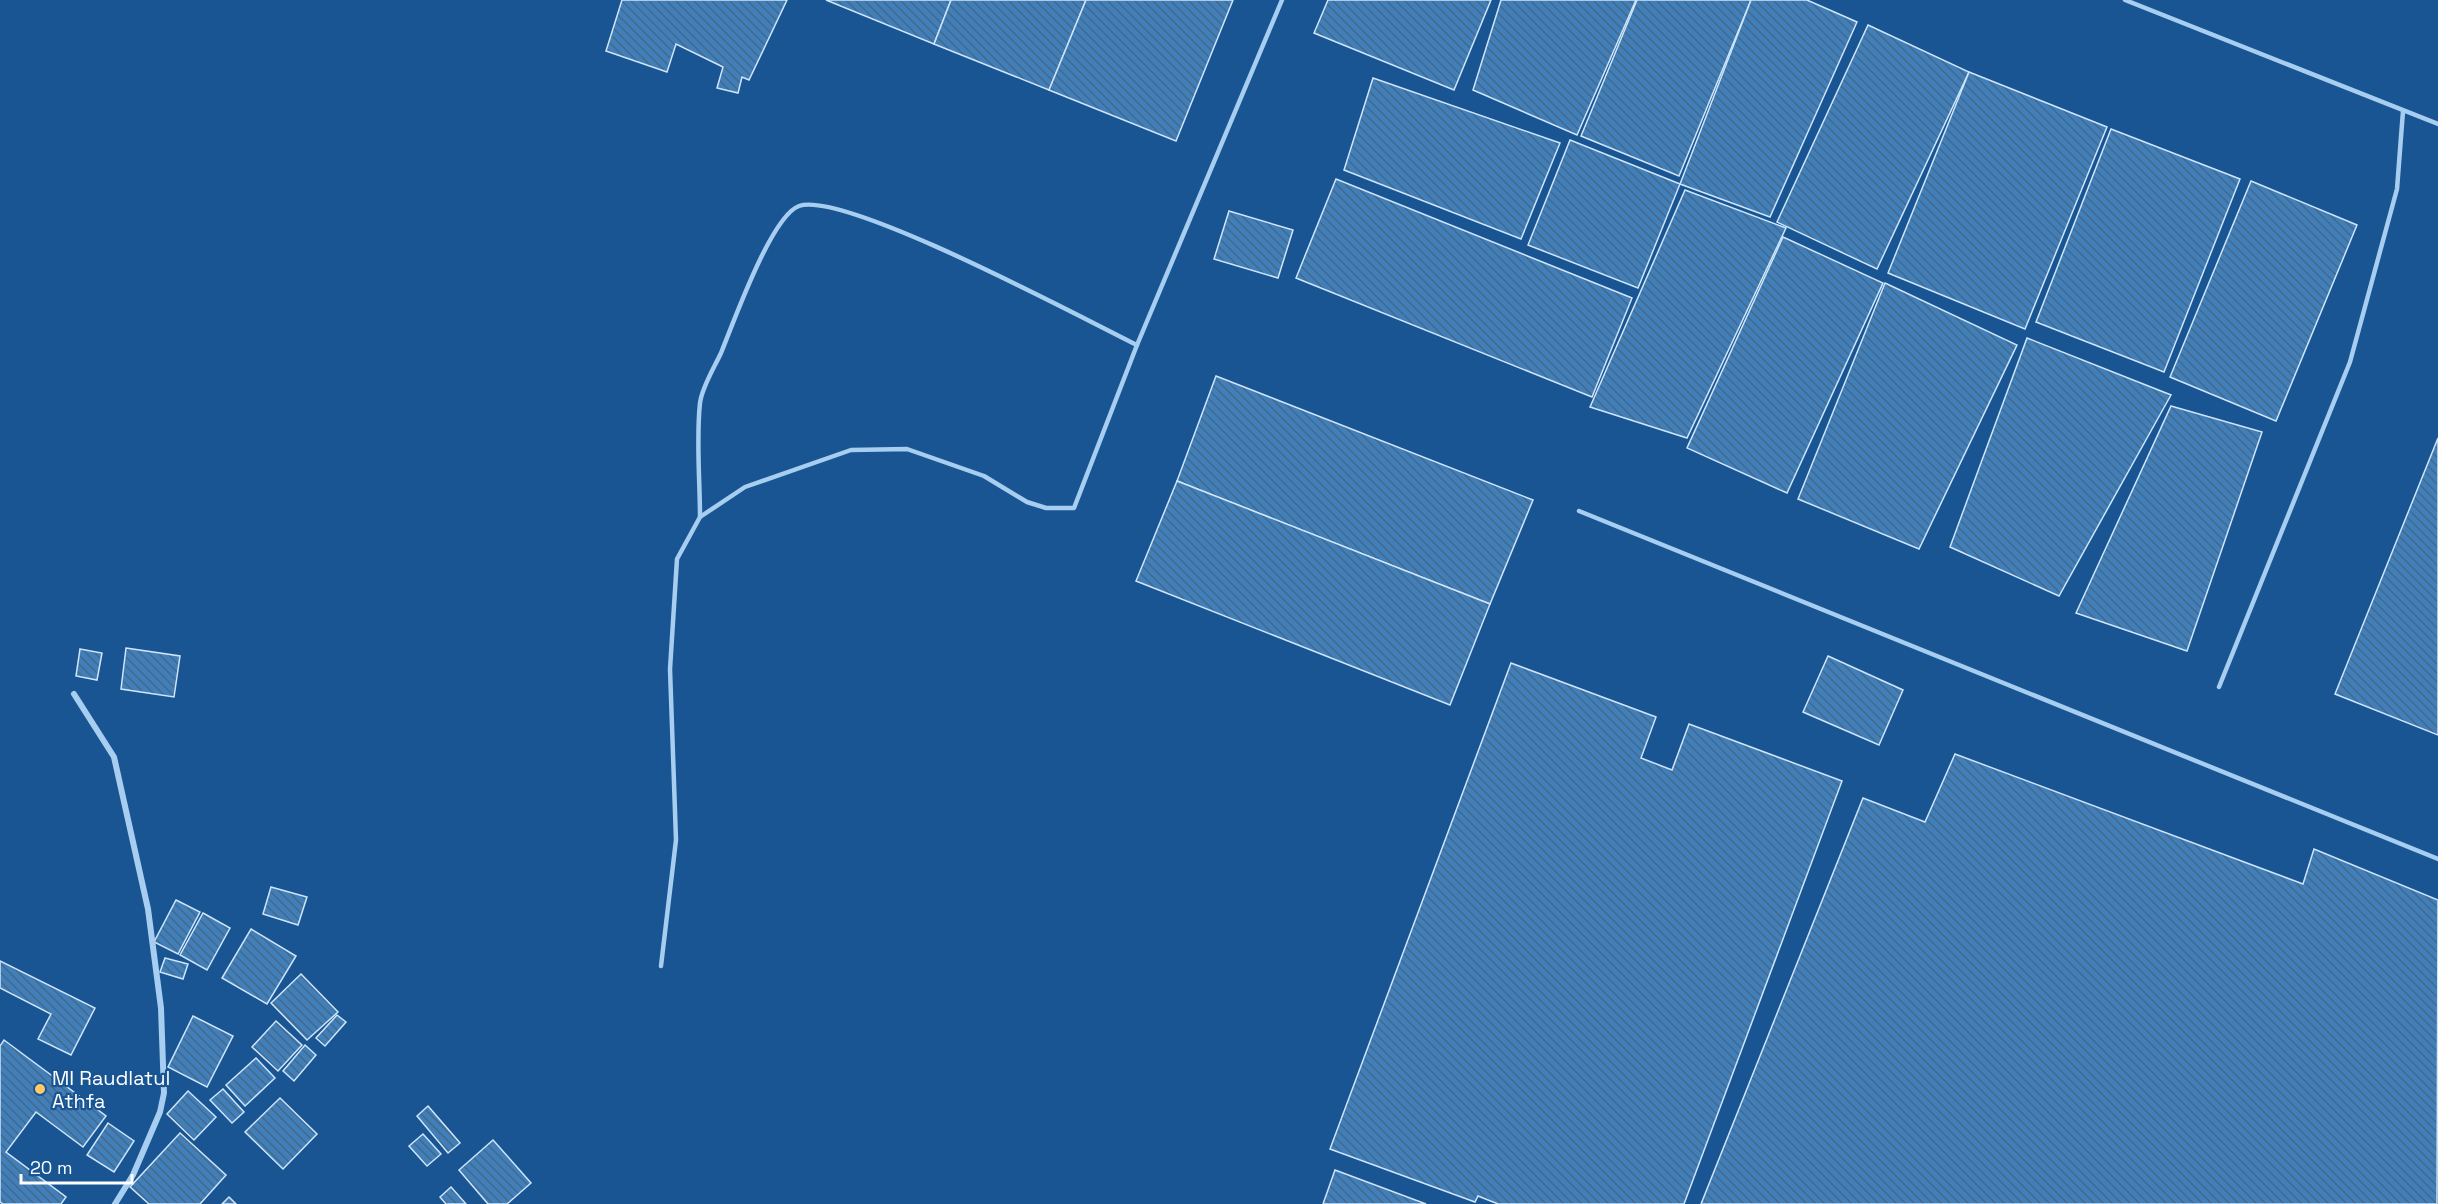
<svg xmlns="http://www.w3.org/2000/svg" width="2438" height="1204" font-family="'Space Grotesk',sans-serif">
	<defs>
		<pattern id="building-back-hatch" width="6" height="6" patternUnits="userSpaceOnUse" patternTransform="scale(1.5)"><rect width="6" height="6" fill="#407fba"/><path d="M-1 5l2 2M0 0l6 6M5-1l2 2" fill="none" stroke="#456888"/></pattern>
	</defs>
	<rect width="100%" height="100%" fill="#185592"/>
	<g fill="url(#building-back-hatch)" stroke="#cee5fb" stroke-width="1.5">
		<polygon points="622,0 787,0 749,80 742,77 738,93 717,88 723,67 676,44 667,72 606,51"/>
		<polygon points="826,0 951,0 934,44"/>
		<polygon points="951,0 1086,0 1049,90 934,44"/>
		<polygon points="1086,0 1233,0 1176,141 1049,90"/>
		<polygon points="1328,0 1491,0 1454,90 1314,33"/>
		<polygon points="1501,0 1636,0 1577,135 1473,90"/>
		<polygon points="1637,0 1751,0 1679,176 1581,136"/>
		<polygon points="1751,0 1807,0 1857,22 1770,217 1680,184"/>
		<polygon points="1868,25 1969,72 1877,269 1777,222"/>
		<polygon points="1969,72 2107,127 2025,329 1888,273"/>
		<polygon points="1373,78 1560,143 1521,239 1344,170"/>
		<polygon points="2111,129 2240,179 2164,372 2036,322"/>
		<polygon points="1570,140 1680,184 1638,288 1528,245"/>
		<polygon points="1336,179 1632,298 1592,397 1296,278"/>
		<polygon points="2251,181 2357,225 2276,421 2170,377"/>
		<polygon points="1685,190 1786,228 1687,438 1590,407"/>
		<polygon points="1229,211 1293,230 1278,278 1214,259"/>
		<polygon points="1783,237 1883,283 1787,493 1687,448"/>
		<polygon points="1885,283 2017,345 1919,549 1798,499"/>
		<polygon points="2027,338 2171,395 2059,596 1950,547"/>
		<polygon points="1216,376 1533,500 1490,604 1177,481"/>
		<polygon points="2171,406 2262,432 2187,651 2076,613"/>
		<polygon points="2438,438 2438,735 2335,694"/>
		<polygon points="1177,481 1490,604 1450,705 1136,581"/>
		<polygon points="126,648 180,656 174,697 121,689"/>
		<polygon points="80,649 102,653 97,680 76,676"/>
		<polygon points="1828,656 1903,690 1879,745 1803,712"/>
		<polygon points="1511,663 1656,717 1641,758 1672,770 1689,724 1842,781 1684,1204 1498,1204 1478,1196 1475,1202 1330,1149"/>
		<polygon points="1955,754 2303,884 2314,849 2438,900 2437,1204 1701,1204 1863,798 1925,822"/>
		<polygon points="271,887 307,897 298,925 263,914"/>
		<polygon points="176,900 200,912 178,954 154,942"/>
		<polygon points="203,913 230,928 207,970 180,955"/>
		<polygon points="251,929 296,956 267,1004 222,978"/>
		<polygon points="165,958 188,964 183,979 160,972"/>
		<polygon points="0,961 95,1008 71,1055 38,1039 51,1014 0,988"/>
		<polygon points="301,974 338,1012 307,1040 271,1003"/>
		<polygon points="337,1015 346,1022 325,1046 316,1038"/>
		<polygon points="193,1016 233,1036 207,1087 168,1067"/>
		<polygon points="276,1021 302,1045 278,1071 252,1047"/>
		<polygon points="4,1040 106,1116 83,1147 36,1112 6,1152 66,1197 61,1204 3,1204 0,1202 0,1046"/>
		<polygon points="305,1045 316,1055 294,1081 283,1071"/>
		<polygon points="256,1058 275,1078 245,1106 226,1085"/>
		<polygon points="223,1089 244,1112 232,1123 210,1100"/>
		<polygon points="188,1091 216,1117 194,1140 167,1114"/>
		<polygon points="280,1098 317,1134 283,1169 245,1132"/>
		<polygon points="428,1106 460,1143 448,1153 417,1116"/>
		<polygon points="108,1123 134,1141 114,1172 87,1155"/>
		<polygon points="180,1133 226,1175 200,1204 149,1204 130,1187"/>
		<polygon points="423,1134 441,1154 427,1166 409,1146"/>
		<polygon points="493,1140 531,1183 507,1204 488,1204 459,1170"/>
		<polygon points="1335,1170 1426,1204 1323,1204"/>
		<polygon points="451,1187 466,1204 446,1204 440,1197"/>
		<polygon points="229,1197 236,1204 222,1204"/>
	</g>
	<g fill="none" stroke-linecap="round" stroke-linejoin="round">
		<g stroke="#a7cdf0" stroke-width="4.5">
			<polyline points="2125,0 2438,124"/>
			<polyline points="1579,511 2438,859"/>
			<path d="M700 517C700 481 696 439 700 403 702 387 714 368 721 353 733 324 771 216 799 206 844 190 1084 319 1137 345L1282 0"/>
			<polyline points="2219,687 2350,362 2397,189 2403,111"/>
			<polyline points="661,966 676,840 670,669 677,559 700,517 745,487 851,450 907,449 984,476 1027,502 1046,508 1074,508 1137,345"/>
		</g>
		<polyline stroke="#a7cdf0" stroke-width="6" points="74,694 114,757 148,909 161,1008 164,1093 160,1112 133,1175 115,1204"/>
	</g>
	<circle fill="#ffc966" stroke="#185592" stroke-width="2" cx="40" cy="1089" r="6"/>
	<g text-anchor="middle" stroke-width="4.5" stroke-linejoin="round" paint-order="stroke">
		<g font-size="20" fill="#fff" stroke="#185592" text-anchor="start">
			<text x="52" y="1085">MI Raudlatul<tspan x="52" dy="23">Athfa</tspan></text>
		</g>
	</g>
	<path d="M21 1174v9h111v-9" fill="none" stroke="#ffffff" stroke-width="3"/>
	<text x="30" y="1174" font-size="18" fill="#ffffff" stroke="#185592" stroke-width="4.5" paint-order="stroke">20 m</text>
</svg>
